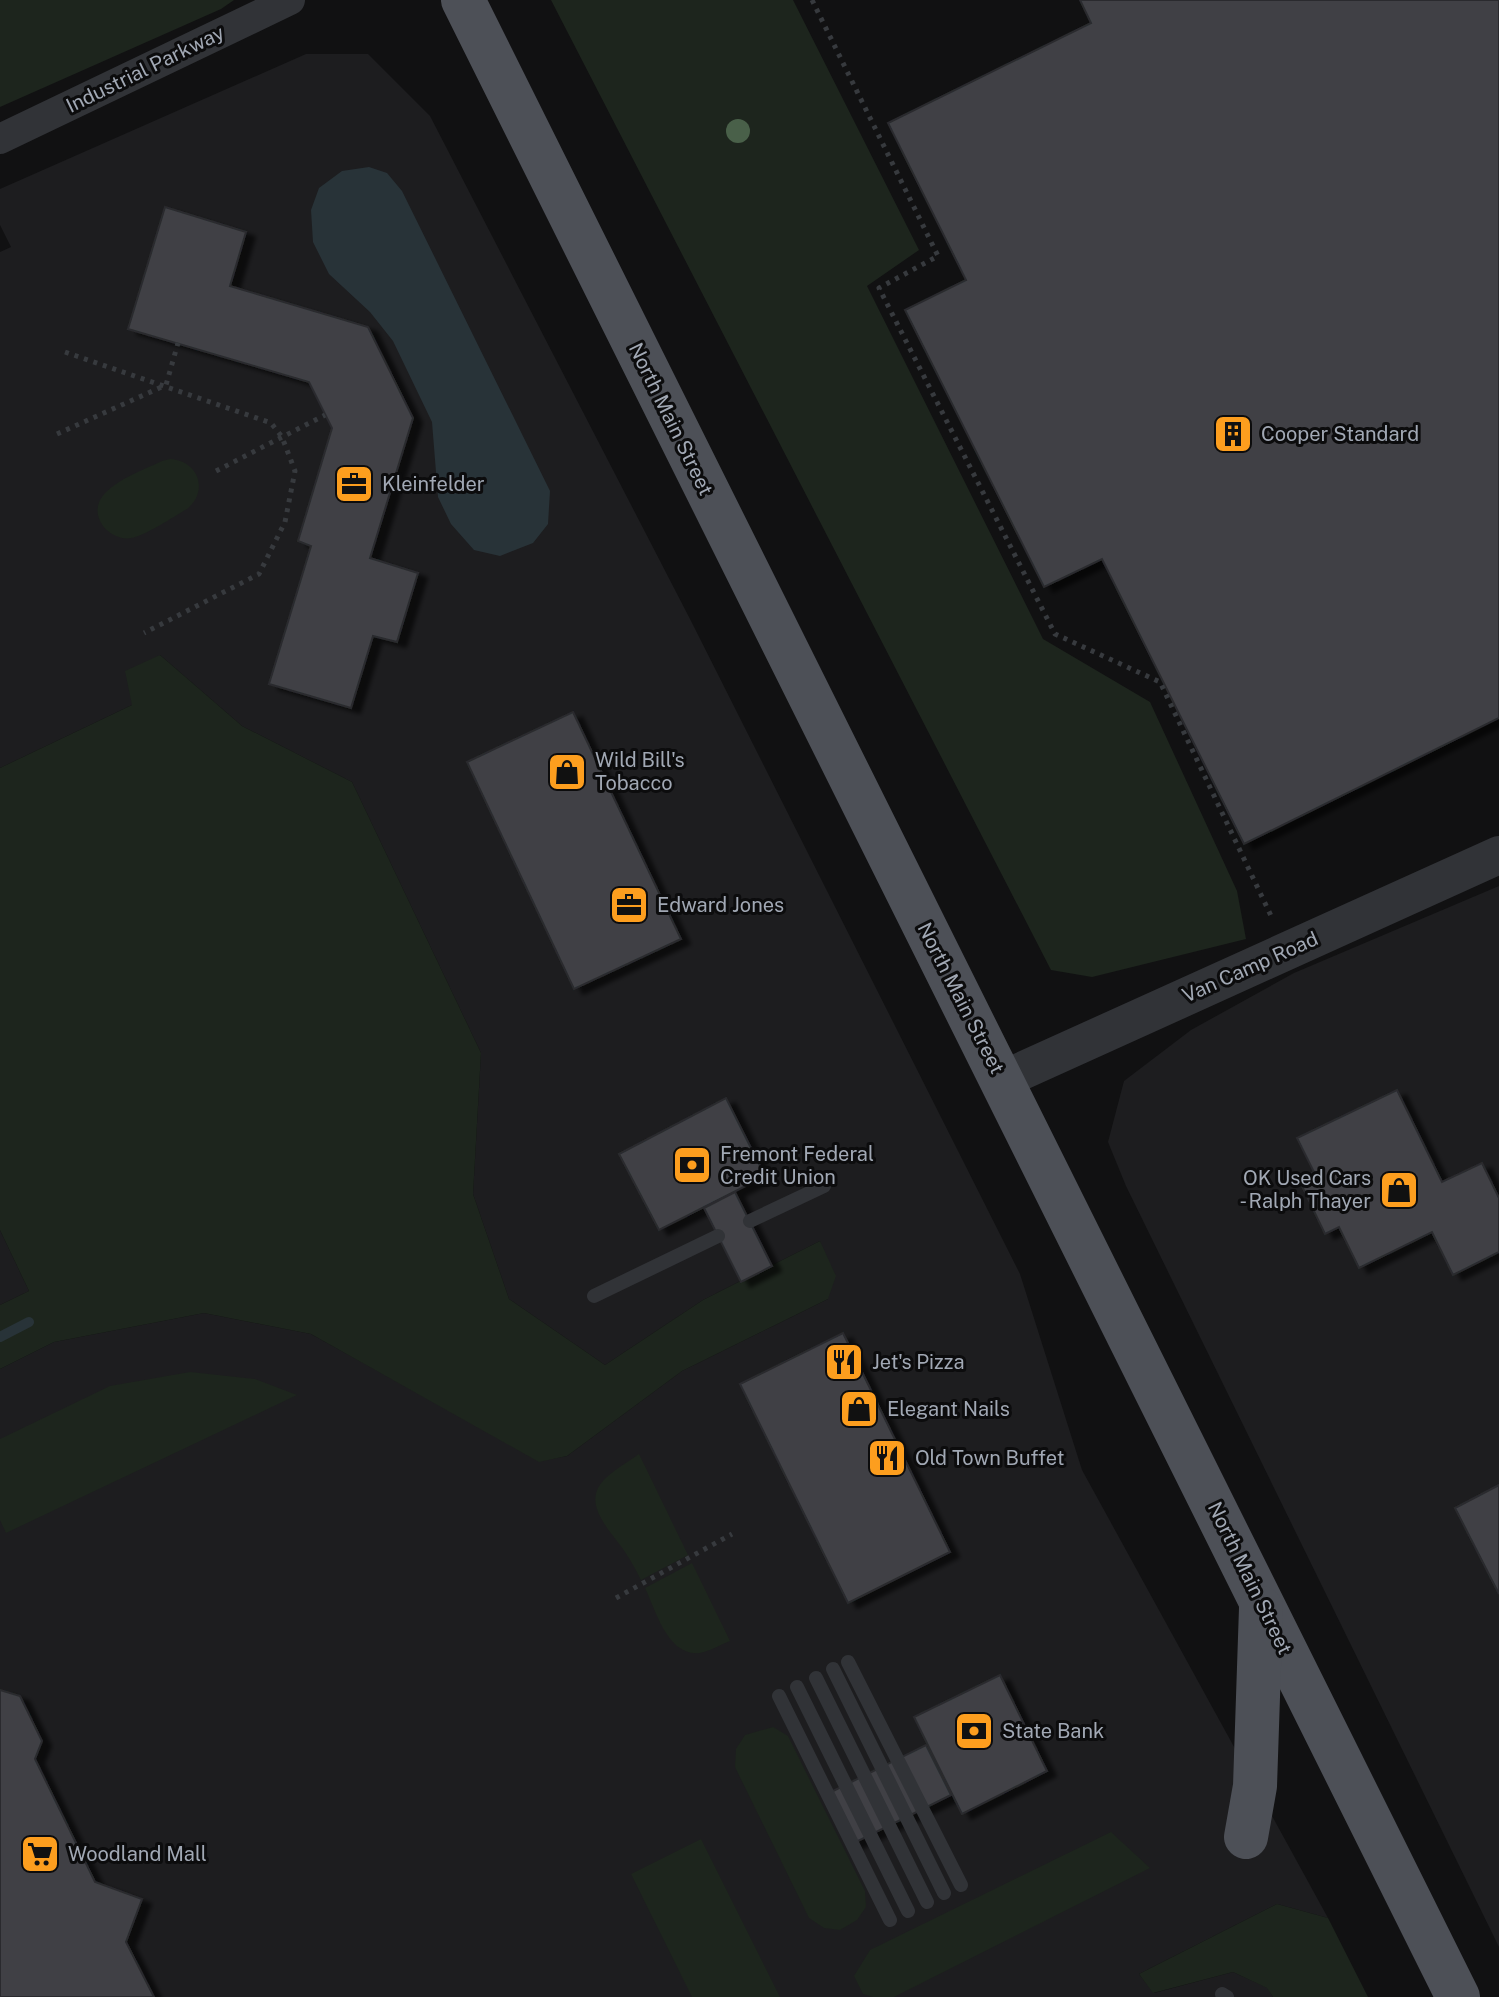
<svg xmlns="http://www.w3.org/2000/svg" width="1499" height="1997" font-family="'Public Sans',sans-serif">
	<defs>
		<filter id="shadow"><feDropShadow dx="9" dy="5" stdDeviation="2" flood-color="#0009"/></filter>
	</defs>
	<rect width="100%" height="100%" fill="#111112"/>
	<g fill="#1d1d1f">
		<polygon points="306,54 368,54 430,116 690,619 1020,1274 1082,1470 1328,1918 1277,1904 1139,1974 1154,1993 1233,1972 1268,1988 1273,1997 0,1997 0,1369 54,1342 204,1313 311,1334 540,1461 567,1456 682,1371 828,1299 820,1241 703,1300 605,1365 509,1299 473,1194 481,1053 352,782 242,726 160,655 132,705 0,768 0,252 11,247 0,225 0,189"/>
		<polygon points="1499,886 1499,1947 1126,1186 1108,1142 1124,1081 1191,1030 1294,973"/>
		<polygon points="0,1230 29,1291 0,1305"/>
	</g>
	<g fill="#1d251d">
		<polygon points="0,0 234,0 221,9 0,107"/>
		<polygon points="551,0 793,0 919,250 867,286 1043,639 1150,702 1237,891 1246,939 1092,977 1051,970"/>
		<path d="M170 459C199 461 209 491 187 509 173 517 145 536 131 538 121 540 109 534 103 526 79 491 140 472 162 461Z"/>
		<polygon points="160,655 242,726 352,782 481,1053 473,1194 509,1299 605,1365 703,1300 820,1241 836,1276 828,1299 682,1371 567,1456 539,1462 311,1334 204,1313 54,1342 0,1369 0,1305 29,1291 0,1230 0,768 132,705 125,671"/>
		<polygon points="190,1372 255,1379 297,1395 6,1533 0,1520 0,1439 110,1386"/>
		<path d="M639 1454 688 1555 641 1580C636 1570 631 1561 625 1552 612 1532 581 1505 603 1481 613 1470 627 1463 639 1454Z"/>
		<path d="M692 1563 730 1641C720 1645 710 1651 700 1653 668 1657 656 1611 645 1588Z"/>
		<polygon points="773,1727 788,1736 865,1891 866,1907 857,1920 840,1930 824,1928 809,1918 735,1767 736,1749 745,1735"/>
		<polygon points="1111,1832 1150,1868 894,1997 873,1997 863,1994 854,1976 870,1950"/>
		<polygon points="701,1839 780,1997 692,1997 631,1874"/>
		<polygon points="1277,1904 1328,1918 1368,1997 1273,1997 1267,1988 1233,1972 1153,1993 1139,1974"/>
	</g>
	<polygon fill="#283338" points="369,167 387,173 402,191 550,491 548,524 533,543 500,556 474,550 451,524 438,497 432,422 393,341 370,312 329,274 313,242 311,210 319,188 342,171"/>
	<g fill="none" stroke-linecap="round" stroke-linejoin="round">
		<polyline stroke="#283338" stroke-width="10" points="0,1337 29,1322"/>
	</g>
	<g fill="#3f4145" stroke="#2a2b2e" stroke-width="2" filter="url(#shadow)">
		<polygon points="1080,0 1499,0 1499,718 1244,844 1102,559 1044,587 905,310 966,280 888,123 1091,23"/>
		<polygon points="165,207 246,232 230,286 368,327 413,418 370,558 418,573 397,642 373,636 351,708 269,684 311,546 298,541 332,428 309,382 128,329"/>
		<polygon points="573,712 681,939 574,989 467,762"/>
		<polygon points="1397,1090 1442,1182 1482,1163 1499,1198 1499,1252 1453,1275 1432,1232 1359,1268 1339,1227 1325,1234 1299,1180 1314,1172 1297,1138"/>
		<polygon points="726,1098 765,1176 659,1230 619,1154"/>
		<polygon points="735,1192 772,1266 741,1282 704,1208"/>
		<polygon points="843,1333 950,1552 848,1603 740,1384"/>
		<polygon points="1499,1485 1499,1594 1455,1508"/>
		<polygon points="1000,1675 1047,1771 962,1814 914,1717"/>
		<polygon points="0,1690 20,1696 42,1741 35,1759 95,1882 142,1899 126,1942 154,1997 0,1997"/>
		<polygon points="926,1745 951,1795 852,1844 827,1794"/>
	</g>
	<g fill="none" stroke-linecap="round" stroke-linejoin="round">
		<g stroke="#373a3e" stroke-width="5" stroke-dasharray="4 6" stroke-linecap="butt">
			<polyline points="812,0 938,256 879,288 1055,634 1160,682 1273,920"/>
			<polyline points="65,352 271,423 282,437 295,471 285,522 259,574 144,633"/>
			<polyline points="57,434 166,385 178,343"/>
			<polyline points="216,471 325,415"/>
			<polyline points="616,1598 732,1534"/>
		</g>
		<g stroke="#313337" stroke-width="14">
			<polyline points="750,1221 824,1186"/>
			<polyline points="594,1296 718,1236"/>
			<polyline points="848,1662 961,1885"/>
			<polyline points="833,1669 944,1893"/>
			<polyline points="816,1678 927,1902"/>
			<polyline points="797,1687 908,1911"/>
			<polyline points="779,1696 890,1920"/>
			<polyline points="1222,1994 1227,1997"/>
		</g>
		<polyline stroke="#313337" stroke-width="30" points="0,139 290,0"/>
		<polyline stroke="#313337" stroke-width="38" points="1002,1080 1499,855"/>
		<g stroke="#4d5057" stroke-width="44">
			<polyline points="463,0 1458,1997"/>
			<polyline points="1246,1837 1255,1786 1261,1608"/>
		</g>
	</g>
	<circle fill="#496049" cx="738" cy="131" r="12"/>
	<defs>
		<g id="building-square" transform="scale(2)"><rect x="-9" y="-9" width="18" height="18" rx="4" fill="#fd9e1e" stroke="#0c0c0d"/><path d="M-4-6H4V6H1V3H-1V6H-4ZM-2.5-4.3h1.7v1.8h-1.7ZM.8-4.3h1.7v1.8H.8ZM-2.5-1h1.7V.8h-1.7ZM.8-1h1.7V.8H.8Z" fill="#111"/></g>
		<g id="office-square" transform="scale(2)"><rect x="-9" y="-9" width="18" height="18" rx="4" fill="#fd9e1e" stroke="#0c0c0d"/><path d="M-6-3h4V-5.5h4V-3h4V5H-6ZM-1-4.5V-3h2v-1.5ZM-6 0V1H6V0Z" fill="#111"/></g>
		<g id="shop-square" transform="scale(2)"><rect x="-9" y="-9" width="18" height="18" rx="4" fill="#fd9e1e" stroke="#0c0c0d"/><path d="M-5-2.5h2.3a2.7 3.5 0 0 1 5.4 0H5L5.5 6h-11ZM-1.5-2.5h3a1.5 2.3 0 0 0-3 0Z" fill="#111"/></g>
		<g id="bank-square" transform="scale(2)"><rect x="-9" y="-9" width="18" height="18" rx="4" fill="#fd9e1e" stroke="#0c0c0d"/><path d="M-6-4H6V4H-6ZM0-2.3a2.3 2.3 0 1 0 0 4.6a2.3 2.3 0 1 0 0-4.6Z" fill="#111"/></g>
		<g id="restaurant-square" transform="scale(2)"><rect x="-9" y="-9" width="18" height="18" rx="4" fill="#fd9e1e" stroke="#0c0c0d"/><path d="M-5-6h1v4h1v-4h1v4h1v-4h1v5L-1.5 .5V6h-2V.5L-5-1ZM5-6V6H3V1.5H1.5Q1.5-4 5-6Z" fill="#111"/></g>
		<g id="supermarket-square" transform="scale(2)"><rect x="-9" y="-9" width="18" height="18" rx="4" fill="#fd9e1e" stroke="#0c0c0d"/><path d="M-6-5.5h2.5l.6 2H6L4.5 2H-2.5L-4.4-4H-6ZM-1.5 3.2a1.3 1.3 0 1 0 .1 0ZM3 3.2a1.3 1.3 0 1 0 .1 0Z" fill="#111"/></g>
	</defs>
	<g fill-rule="evenodd">
		<use href="#building-square" x="1233" y="434"/>
		<use href="#office-square" x="354" y="484"/>
		<use href="#shop-square" x="567" y="772"/>
		<use href="#office-square" x="629" y="905"/>
		<use href="#bank-square" x="692" y="1165"/>
		<use href="#shop-square" x="1399" y="1190"/>
		<use href="#restaurant-square" x="844" y="1362"/>
		<use href="#shop-square" x="859" y="1409"/>
		<use href="#restaurant-square" x="887" y="1458"/>
		<use href="#bank-square" x="974" y="1731"/>
		<use href="#supermarket-square" x="40" y="1854"/>
	</g>
	<g text-anchor="middle" stroke-width="6" stroke-linejoin="round" paint-order="stroke">
		<g font-size="20" fill="#a1a8b4" stroke="#0c0c0d">
			<text transform="translate(145 69) rotate(-26)" y="7">Industrial Parkway</text>
			<text transform="translate(671 419) rotate(64)" y="7">North Main Street</text>
			<text transform="translate(1250 967) rotate(-24)" y="7">Van Camp Road</text>
			<text transform="translate(961 998) rotate(63)" y="7">North Main Street</text>
			<text transform="translate(1250 1578) rotate(64)" y="7">North Main Street</text>
		</g>
		<g font-size="20" fill="#a1a8b4" stroke="#0c0c0d" text-anchor="start">
			<text x="1261" y="441">Cooper Standard</text>
			<text x="382" y="491">Kleinfelder</text>
			<text x="595" y="767">Wild Bill's<tspan x="595" dy="23">Tobacco</tspan></text>
			<text x="657" y="912">Edward Jones</text>
			<text x="720" y="1161">Fremont Federal<tspan x="720" dy="23">Credit Union</tspan></text>
			<text x="1371" y="1185" text-anchor="end">OK Used Cars<tspan x="1371" dy="23">- Ralph Thayer</tspan></text>
			<text x="872" y="1369">Jet's Pizza</text>
			<text x="887" y="1416">Elegant Nails</text>
			<text x="915" y="1465">Old Town Buffet</text>
			<text x="1002" y="1738">State Bank</text>
			<text x="68" y="1861">Woodland Mall</text>
		</g>
	</g>
</svg>
